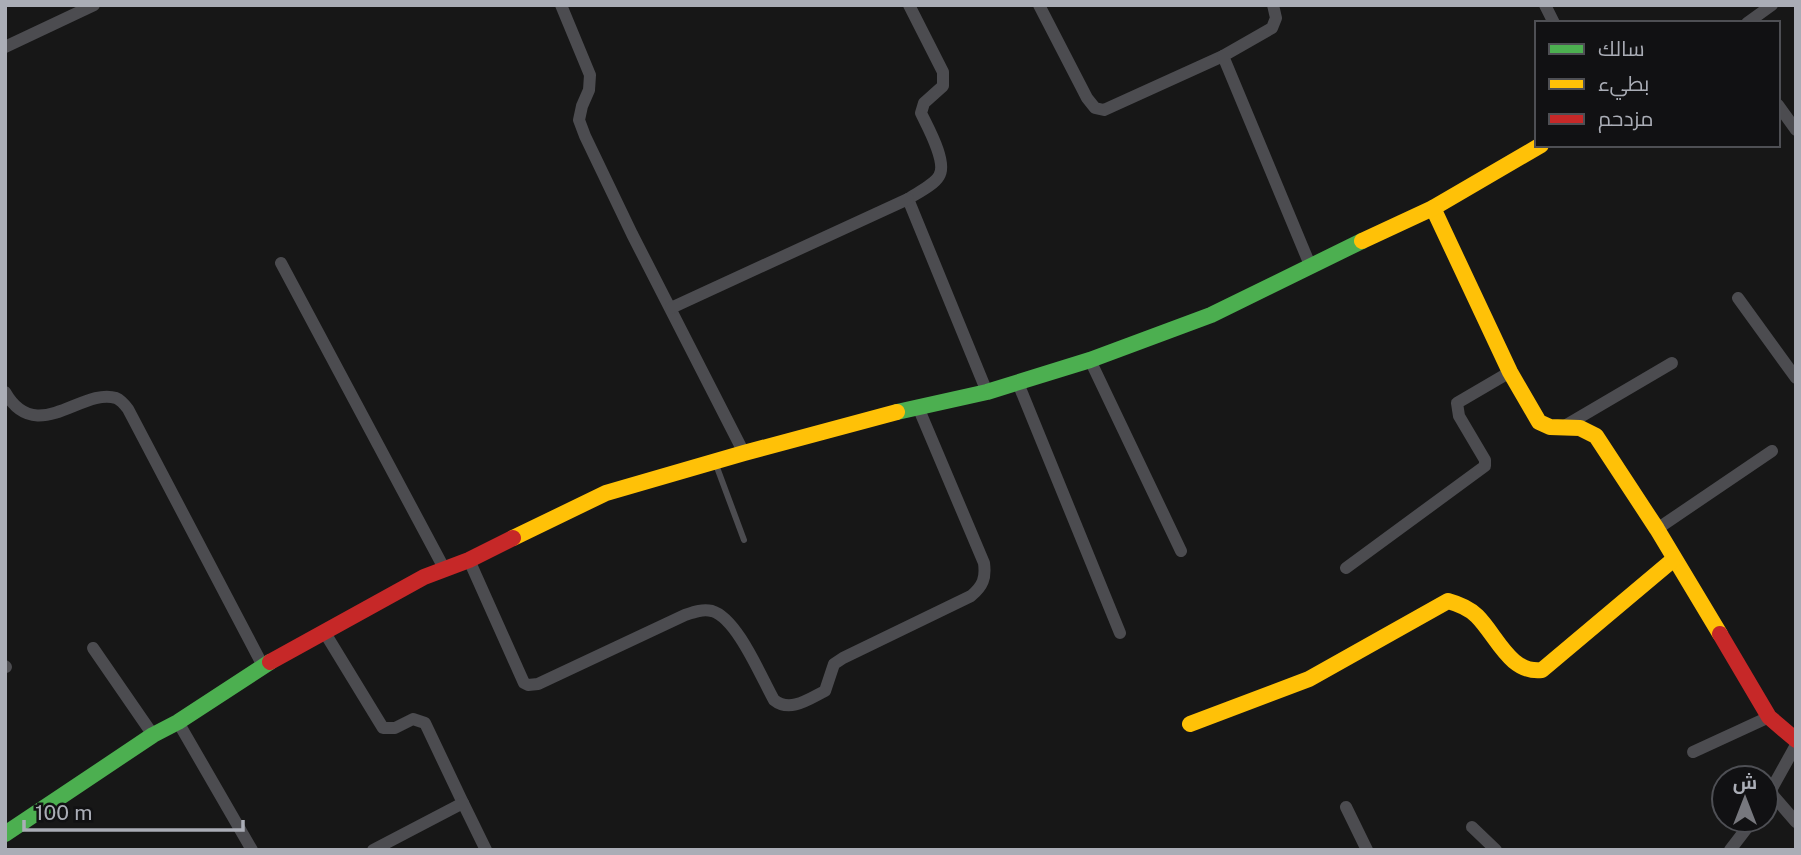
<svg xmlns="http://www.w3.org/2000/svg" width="1801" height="855" font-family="'Public Sans',Cairo,sans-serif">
	<rect width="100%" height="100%" fill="#171717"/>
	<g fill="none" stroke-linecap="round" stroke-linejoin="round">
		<polyline stroke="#4c4c50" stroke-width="6" points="715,462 744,540"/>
		<g stroke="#4c4c50" stroke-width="12">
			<polyline points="561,5 590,75 589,90 582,106 579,120 585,136 632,234 744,453"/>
			<path d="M909 5 943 72V86L924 103 921 113C927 126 948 162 939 176 934 185 917 193 908 199L987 392"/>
			<polyline points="1039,5 1087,98 1095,108 1104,110 1223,56"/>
			<polyline points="1273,5 1276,18 1272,28 1223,56 1310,265"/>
			<polyline points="1545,5 1554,23"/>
			<polyline points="1747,23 1772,5"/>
			<polyline points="5,47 94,5"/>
			<polyline points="1778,105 1796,130"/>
			<polyline points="281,263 445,570"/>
			<polyline points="1738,298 1796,378"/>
			<polyline points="671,308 908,199"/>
			<polyline points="1090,360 1181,551"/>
			<polyline points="1018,383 1120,633"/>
			<path d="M5 392C36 447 82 387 116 398 121 400 125 405 128 409L263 666"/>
			<polyline points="1563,427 1672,363"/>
			<polyline points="1657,529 1772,451"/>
			<path d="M469 560 524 683 528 685 538 684 685 615C694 612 702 609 712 611 737 618 761 677 774 700 790 713 809 699 825 691L834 664 843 658 971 596C983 586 986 578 984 563L918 407"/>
			<polyline points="1346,568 1485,466 1485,460 1459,416 1457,403 1510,372"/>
			<polyline points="325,633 383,728 395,728 413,719 425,723 463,803"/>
			<polyline points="93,648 153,735"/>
			<polyline points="5,666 6,667"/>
			<polyline points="178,722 252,850"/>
			<polyline points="1693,752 1769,717"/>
			<polyline points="1770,792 1796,822"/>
			<polyline points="1766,799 1796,745"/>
			<polyline points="1346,807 1367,850"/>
			<polyline points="1472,827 1496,850"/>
			<polyline points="373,850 463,803 486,850"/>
			<polyline points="1730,850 1753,820"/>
		</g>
		<g stroke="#4caf50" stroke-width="16">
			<polyline points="897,412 987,392 1090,360 1211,315 1362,241"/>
			<polyline points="5,834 153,735 178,722 270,662"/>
		</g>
		<g stroke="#ffc107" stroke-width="16">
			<polyline points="1433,208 1510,372 1539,422 1550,427 1580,428 1596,436 1657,529 1720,634"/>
			<polyline points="1362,241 1433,208 1541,145"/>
			<polyline points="513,538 606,493 744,453 897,412"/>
			<path d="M1190 724 1309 679 1448 601C1459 604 1469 608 1477 616 1497 636 1510 674 1542 670L1674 559"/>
		</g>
		<g stroke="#c62828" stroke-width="16">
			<polyline points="1720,634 1769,717 1796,740"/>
			<polyline points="270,662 424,577 469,560 513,538"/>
		</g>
	</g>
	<rect width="1801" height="855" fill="none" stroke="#aaadb6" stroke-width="14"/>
	<rect x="1535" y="21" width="245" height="126" fill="#111113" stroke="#4e4f54" stroke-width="2"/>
	<rect x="1549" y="44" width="35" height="10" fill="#4caf50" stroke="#4e4f54" stroke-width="2"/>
	<text x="1598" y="56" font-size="21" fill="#aaadb6">سالك</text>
	<rect x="1549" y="79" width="35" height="10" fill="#ffc107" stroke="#4e4f54" stroke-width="2"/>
	<text x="1598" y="91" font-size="21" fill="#aaadb6">بطيء</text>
	<rect x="1549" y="114" width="35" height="10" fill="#c62828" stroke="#4e4f54" stroke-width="2"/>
	<text x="1598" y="126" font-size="21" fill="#aaadb6">مزدحم</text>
	<g transform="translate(1745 799)"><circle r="33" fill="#111113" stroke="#4e4f54" stroke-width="2"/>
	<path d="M0-5L12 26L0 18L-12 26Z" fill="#77787e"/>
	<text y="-10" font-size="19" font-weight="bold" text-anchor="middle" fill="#aaadb6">ش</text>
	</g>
	<path d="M24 820v10h219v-10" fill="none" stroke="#aaadb6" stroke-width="3.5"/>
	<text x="35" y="820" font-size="21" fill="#aaadb6" stroke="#111113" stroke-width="5" paint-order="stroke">100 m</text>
</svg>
